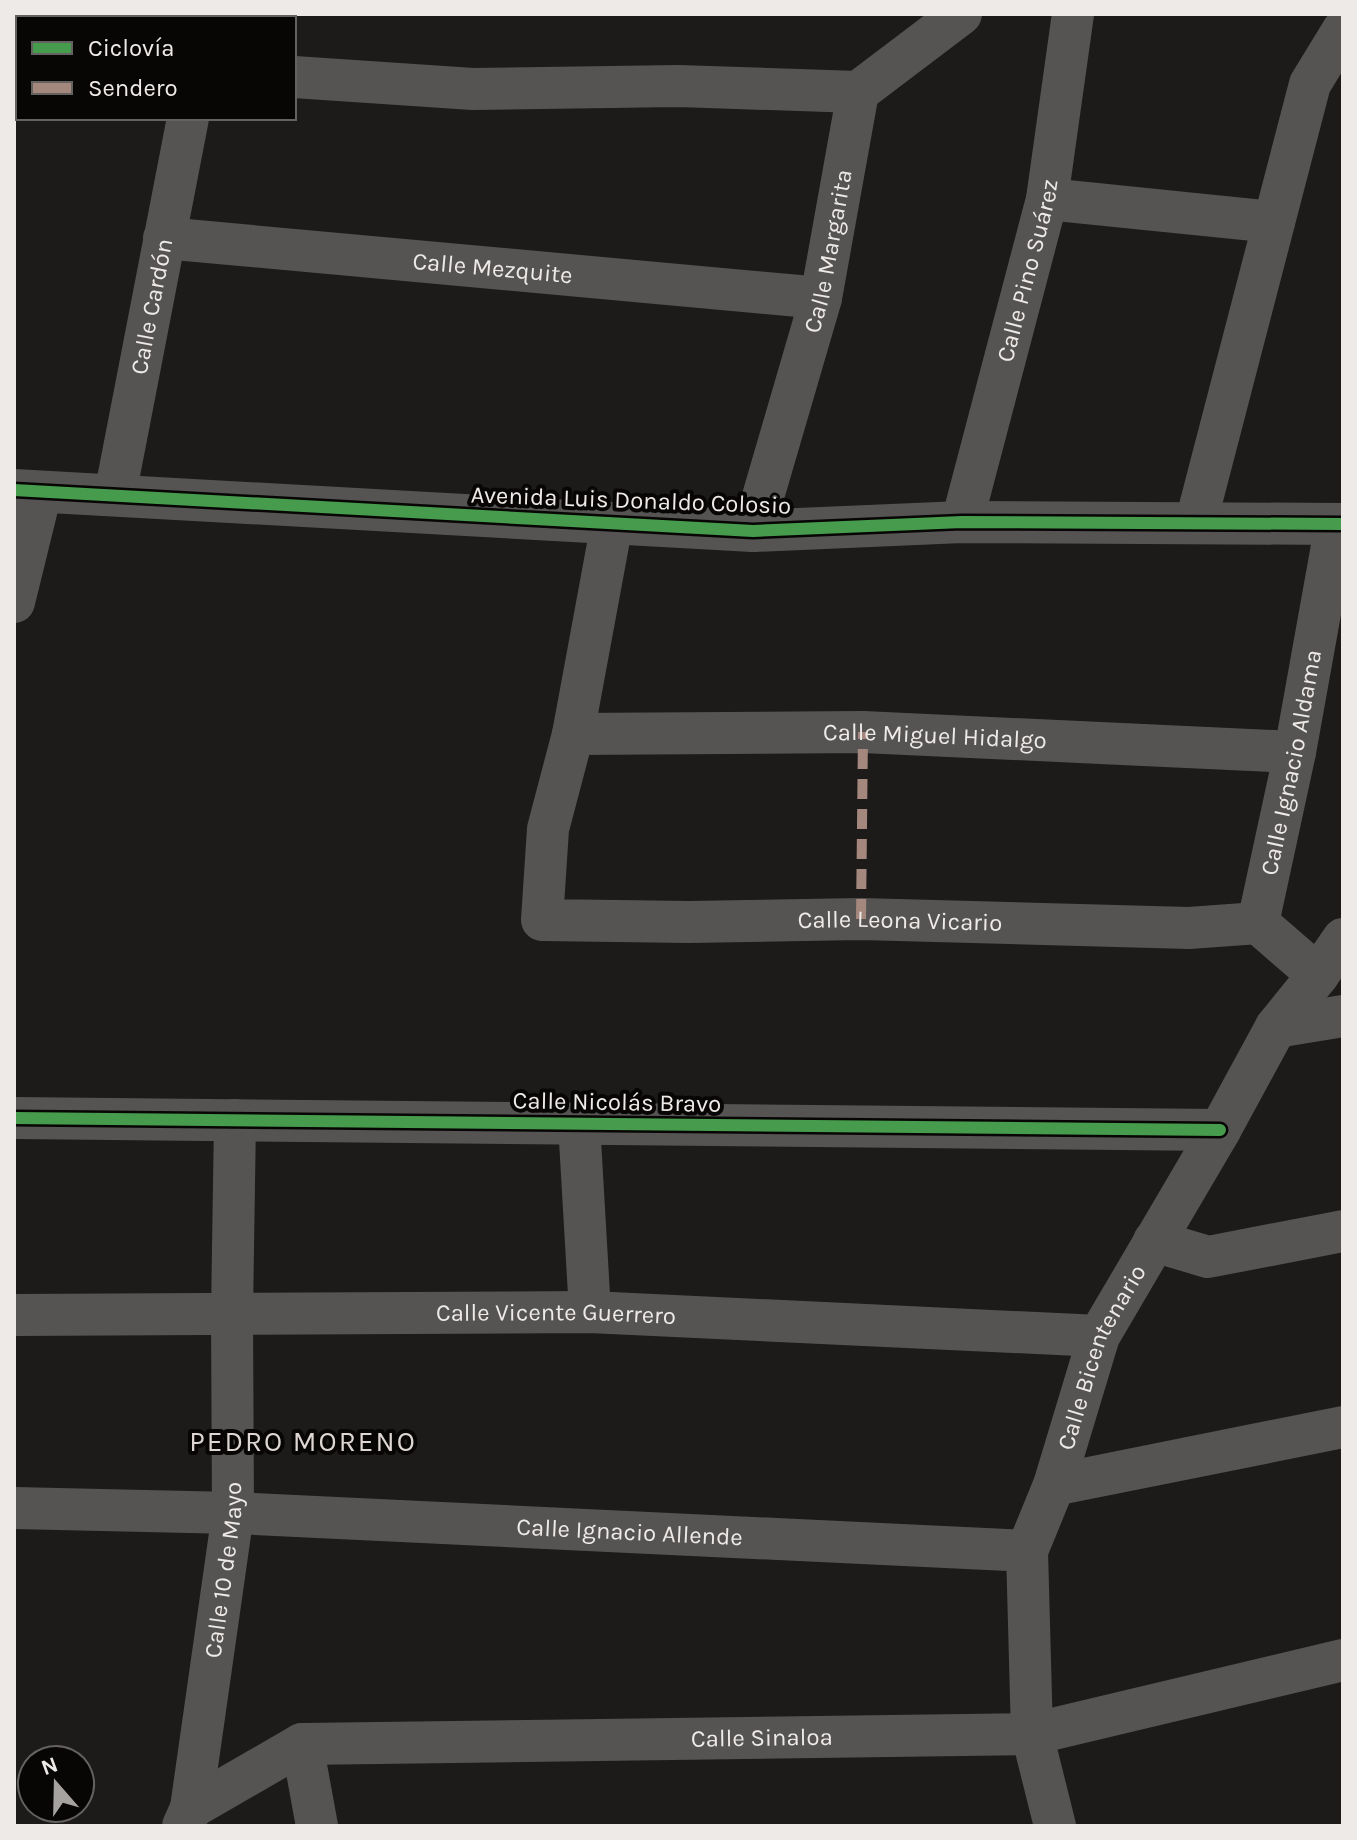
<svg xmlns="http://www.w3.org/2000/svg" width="1357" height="1840" font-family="Karla,sans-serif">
	<rect width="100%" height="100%" fill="#1d1b19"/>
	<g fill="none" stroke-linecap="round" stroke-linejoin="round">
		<g stroke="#555453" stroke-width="42">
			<polyline points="207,18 208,14"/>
			<polyline points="294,77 473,89 678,86 858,92"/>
			<polyline points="1047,199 1274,222"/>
			<path id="s1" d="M164 238 821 298"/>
			<polyline points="14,490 753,531 962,522 1343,524"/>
			<path id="s2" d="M115 495 188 118"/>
			<path id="s3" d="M962 522 1047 199 1073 14"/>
			<polyline points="1196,522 1310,84 1343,30"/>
			<path id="s4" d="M612 523 573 734 548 829 542 920 689 922 861 919 1189 928 1258 923"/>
			<path id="s5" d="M753 531 821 298 858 92 961 14"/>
			<polyline points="14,602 41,492"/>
			<path id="s6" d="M573 734 863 732 1295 752"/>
			<path id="s7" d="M1258 923 1295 752 1336 524"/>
			<polyline points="1258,923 1318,975"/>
			<polyline points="1276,1027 1343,1016"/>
			<polyline points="14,1118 1220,1130"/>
			<polyline points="579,1123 590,1312"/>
			<polyline points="1154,1241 1208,1257 1343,1231"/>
			<path id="s8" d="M14 1315 590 1312 1099 1336"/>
			<polyline points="1054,1485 1343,1427"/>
			<path id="s9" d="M14 1508 233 1513 1027 1551"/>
			<polyline points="302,1744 317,1826"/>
			<path id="s10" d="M191 1808 302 1744 1032 1734 1343 1660"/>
			<path id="s11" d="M183 1826 191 1808 233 1513 232 1313 235 1120"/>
			<path id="s12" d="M1055 1826 1032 1734 1027 1551 1054 1485 1099 1336 1220 1130 1276 1027 1318 975 1343 939"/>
		</g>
		<polyline stroke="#a5887d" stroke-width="10" stroke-dasharray="20 10" stroke-linecap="butt" points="861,919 863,732"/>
		<g stroke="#080605" stroke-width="17">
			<g id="cycleway">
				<polyline points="14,490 753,531 962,522 1343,524"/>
				<polyline points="14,1118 1220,1130"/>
			</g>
		</g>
		<use href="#cycleway" stroke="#469c4c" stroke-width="12"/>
	</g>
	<g text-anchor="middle" stroke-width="8" stroke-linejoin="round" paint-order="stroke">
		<g font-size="24" fill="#eeeae8" stroke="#080605">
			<text dy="8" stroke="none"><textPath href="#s5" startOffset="290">Calle Margarita</textPath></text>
			<text dy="8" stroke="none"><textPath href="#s1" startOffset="330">Calle Mezquite</textPath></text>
			<text dy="8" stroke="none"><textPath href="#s3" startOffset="260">Calle Pino Suárez</textPath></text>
			<text dy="8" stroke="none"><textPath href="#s2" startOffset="192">Calle Cardón</textPath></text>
			<text transform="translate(631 500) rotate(2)" y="8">Avenida Luis Donaldo Colosio</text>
			<text dy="8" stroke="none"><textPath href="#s6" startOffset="362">Calle Miguel Hidalgo</textPath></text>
			<text dy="8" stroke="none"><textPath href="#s7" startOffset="164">Calle Ignacio Aldama</textPath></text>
			<text dy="8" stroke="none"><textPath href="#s4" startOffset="762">Calle Leona Vicario</textPath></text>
			<text transform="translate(617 1102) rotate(1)" y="8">Calle Nicolás Bravo</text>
			<text dy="8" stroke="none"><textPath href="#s8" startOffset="542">Calle Vicente Guerrero</textPath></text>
			<text dy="8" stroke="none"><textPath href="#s12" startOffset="486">Calle Bicentenario</textPath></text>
			<text dy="8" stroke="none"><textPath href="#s9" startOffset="616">Calle Ignacio Allende</textPath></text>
			<text dy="8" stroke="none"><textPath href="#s11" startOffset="260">Calle 10 de Mayo</textPath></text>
			<text dy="8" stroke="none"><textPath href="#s10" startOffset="588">Calle Sinaloa</textPath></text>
		</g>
		<g font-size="28" letter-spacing="2" fill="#ded6d2" stroke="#080605">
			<text x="303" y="1451">PEDRO MORENO</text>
		</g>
	</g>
	<rect width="1357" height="1840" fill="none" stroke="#eeeae8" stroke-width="32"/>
	<rect x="16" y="16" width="280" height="104" fill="#080605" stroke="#646160" stroke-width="2"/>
	<rect x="32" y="42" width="40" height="12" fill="#469c4c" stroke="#646160" stroke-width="2"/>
	<text x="88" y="56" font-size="24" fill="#eeeae8">Ciclovía</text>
	<rect x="32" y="82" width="40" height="12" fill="#a5887d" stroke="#646160" stroke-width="2"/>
	<text x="88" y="96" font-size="24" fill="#eeeae8">Sendero</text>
	<g transform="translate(56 1784) rotate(340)"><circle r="38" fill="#080605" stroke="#646160" stroke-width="2"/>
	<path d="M0-6L14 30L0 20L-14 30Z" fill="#a5a2a0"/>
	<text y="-12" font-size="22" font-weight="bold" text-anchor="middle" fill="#eeeae8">N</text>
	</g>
</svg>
